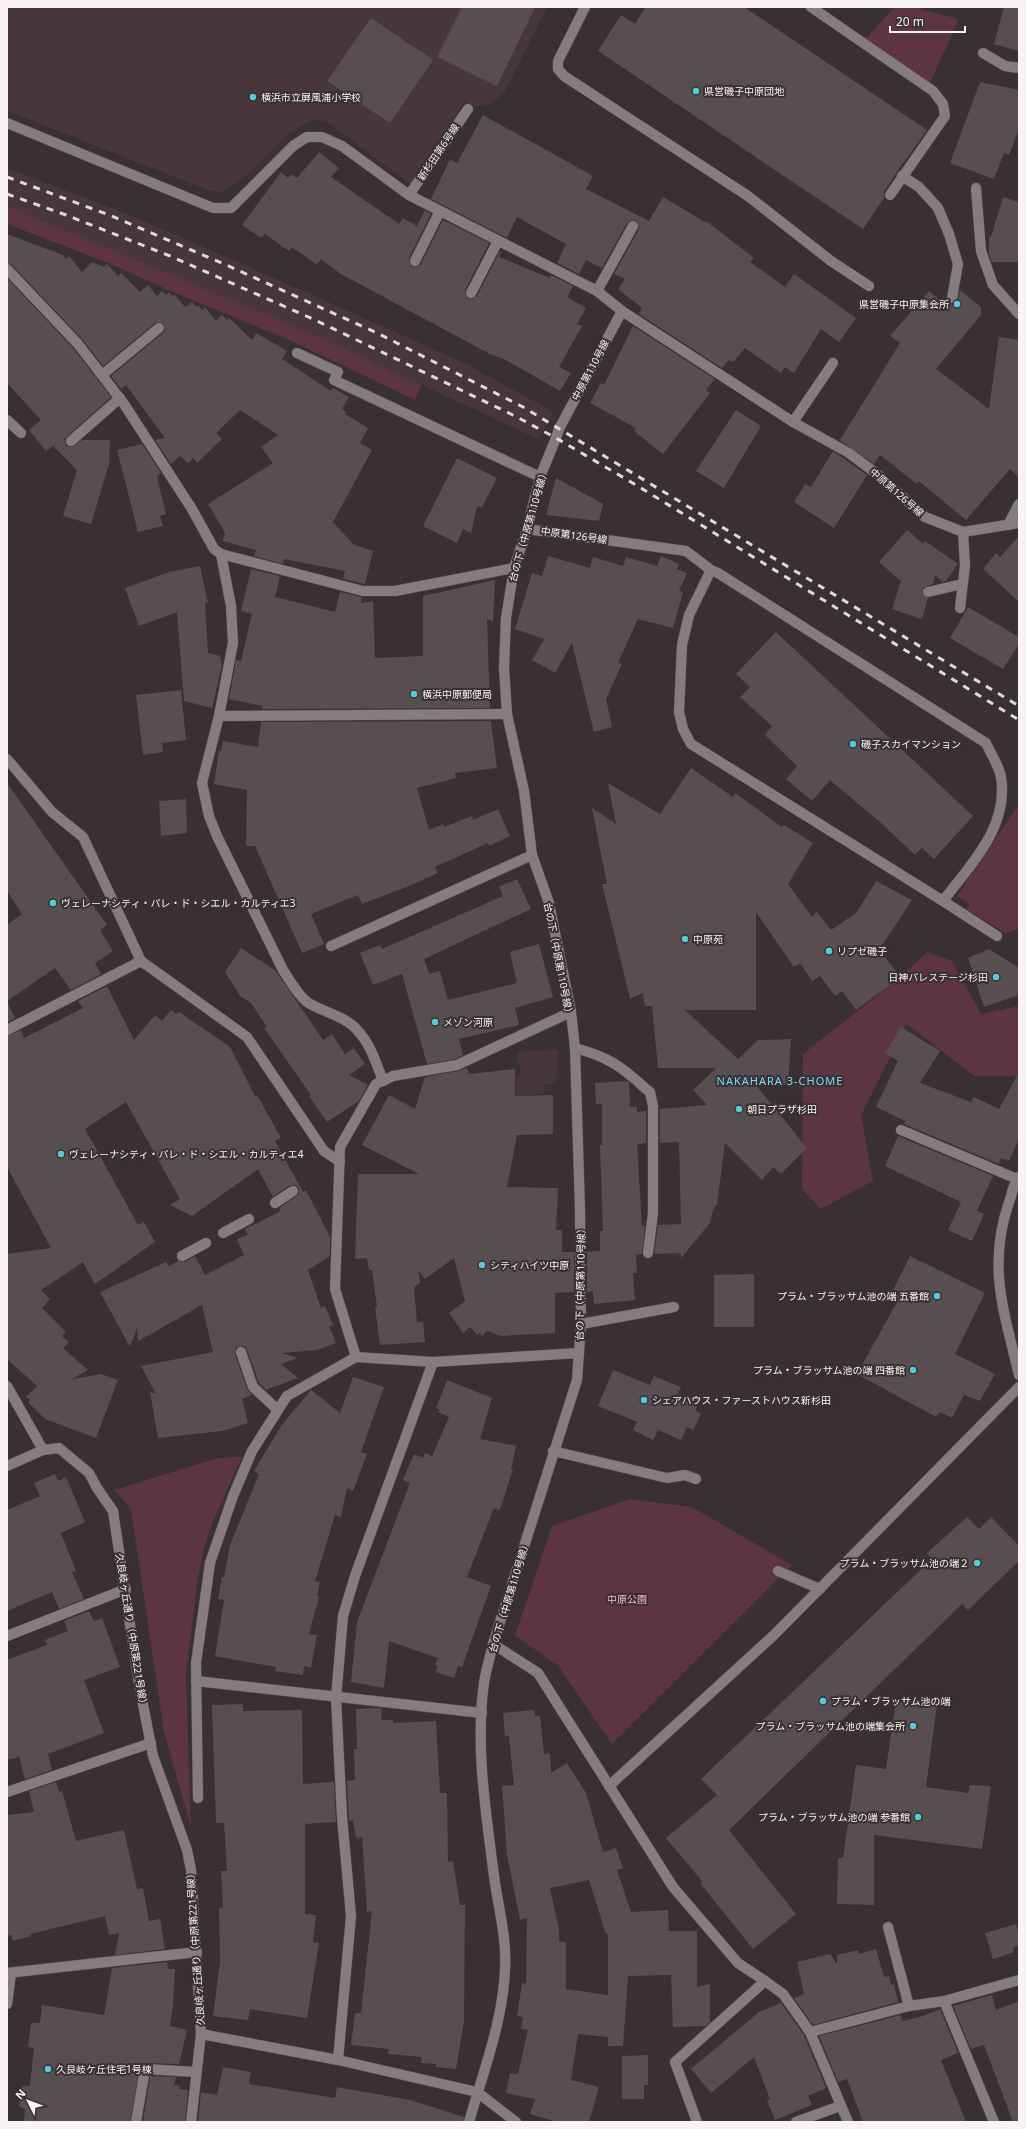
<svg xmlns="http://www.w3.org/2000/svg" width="1026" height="2129" font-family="'Noto Sans','Noto Sans JP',sans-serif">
	<rect width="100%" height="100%" fill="#393033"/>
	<g fill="#47373c">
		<polygon points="7,7 547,7 504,93 490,104 474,107 465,101 413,186 329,123 313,120 291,131 244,178 222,192 208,190 7,111"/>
		<polygon points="7,168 137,218 324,300 466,364 554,412 538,439 313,334 7,206"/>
		<polygon points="558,1049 556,1084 545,1084 544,1094 516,1095 516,1077 520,1076 520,1064 517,1064 517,1052"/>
	</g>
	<g fill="#5d3442">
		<polygon points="895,7 912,7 959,19 930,83 866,38"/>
		<polygon points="7,206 313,334 422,385 415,400 296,343 166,289 111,264 7,224"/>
		<polygon points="1019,804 1019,929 1005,933 966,909 970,905 957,896"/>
		<polygon points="927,952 952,961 981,1014 1019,1006 1019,1076 974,1076 907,1024 861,1115 873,1181 821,1209 802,1189 803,1054 901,977"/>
		<polygon points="242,1457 213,1521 204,1548 197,1584 186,1674 191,1827 164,1732 131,1509 114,1490 218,1458"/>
		<polygon points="630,1499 692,1507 792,1565 612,1744 558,1666 515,1635 552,1526"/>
	</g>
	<g fill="#584e51" fill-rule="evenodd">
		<polygon points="462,7 535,7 497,86 437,57"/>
		<polygon points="646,7 744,7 927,130 896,173 884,192 884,198 863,229 598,51 621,15 635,24"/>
		<polygon points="1004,7 1019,7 1019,51 994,44"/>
		<polygon points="371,18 433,60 390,123 327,81"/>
		<polygon points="980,82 1019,90 1019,129 1009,155 1004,153 994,179 950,163"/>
		<polygon points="483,115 593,176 586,189 649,221 663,197 705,222 706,221 754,258 750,262 785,287 794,274 856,318 839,342 821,329 794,373 785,367 781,373 745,348 733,362 729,360 722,368 639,314 642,308 618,289 625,279 614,274 639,229 639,226 636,221 632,220 627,223 602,268 586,260 579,274 557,263 566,244 517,217 507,238 431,199 450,159 457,163"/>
		<polygon points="319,152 339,168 331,177 399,224 403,218 417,226 425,210 431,214 409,258 409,262 412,267 416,267 421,264 443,220 489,243 465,290 465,294 468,299 472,299 477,296 501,249 499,257 550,278 551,275 573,286 567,297 586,308 577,324 582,326 559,367 571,373 560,391 506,360 488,353 341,274 321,259 317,265 292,247 289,251 265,234 261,238 242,225 281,172 288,178 291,174 297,178"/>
		<polygon points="1003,197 1019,202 1019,262 992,262 989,254 989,237 991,237"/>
		<polygon points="7,234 63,255 66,259 69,256 82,272 92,262 104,267 107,264 118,276 121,273 140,292 148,285 157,296 162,291 166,295 169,292 172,296 175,295 185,307 192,302 196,307 198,305 202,310 205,307 216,321 222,315 227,320 229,318 252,340 256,333 287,351 282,359 331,391 333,388 349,397 342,409 346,412 345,414 368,428 360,443 372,450 333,522 353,544 373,551 365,584 343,579 345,571 284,559 283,564 254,556 256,550 223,541 225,533 208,504 273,463 261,447 278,435 240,410 216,433 222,439 197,463 193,458 188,463 180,456 171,464 155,440 165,438 126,385 121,389 111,376 163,333 165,330 164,324 161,322 155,323 103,366 83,340 12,265 7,263"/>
		<polygon points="7,278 73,348 111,397 63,440 65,440 66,446 72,447 82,440 110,440 109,464 91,524 63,516 77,470 53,446 46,451 29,430 41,420 7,383"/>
		<polygon points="960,290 981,307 981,315 936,369 989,409 999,337 1019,340 1019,478 1010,469 966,520 919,481 917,484 880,455 874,464 840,440 900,343 890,336 929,291 947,306 949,303 954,304 957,302"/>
		<polygon points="633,326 715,379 706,390 710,393 663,454 634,431 636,428 590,403 601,383 604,385"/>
		<polygon points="736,410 761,426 724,488 696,471"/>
		<polygon points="142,444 161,473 157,477 166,514 160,516 163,526 138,532 117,450"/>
		<polygon points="833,451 867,475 834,528 794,502 805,484 811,487"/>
		<polygon points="457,458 497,478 482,507 477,506 471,533 463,529 457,543 423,526"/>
		<polygon points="556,478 603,504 599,521 546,515"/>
		<polygon points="907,530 923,544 925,541 958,564 946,581 943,582 935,575 933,584 923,588 922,594 928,598 922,619 892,609 901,581 879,562"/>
		<polygon points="1019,536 1019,602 983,569 996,553 1000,557"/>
		<polygon points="548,556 590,568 593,557 623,566 626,557 657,566 661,556 679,564 677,569 687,573 679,591 683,592 673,628 638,619 618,663 622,664 606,699 612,727 594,732 572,643 555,673 532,660 544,639 515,629 532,573 542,576"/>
		<polygon points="200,566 208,603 205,602 208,653 220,656 222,665 212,708 184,701 177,612 139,626 125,588 169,572"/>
		<polygon points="251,569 280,576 275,597 335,612 340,592 362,597 361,603 373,601 375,658 423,656 423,596 495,580 493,621 487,619 490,708 262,709 262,706 229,699 236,660 241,661 252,614 241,611"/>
		<polygon points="968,607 1019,637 1019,644 1003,669 950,638"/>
		<polygon points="776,632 973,816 934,859 922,848 915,855 881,823 830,780 812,801 786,779 797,766 765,735 772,726 740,697 750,687 736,674"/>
		<polygon points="181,690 186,740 162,743 163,752 143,755 136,695"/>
		<polygon points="491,721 497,768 455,773 456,778 417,788 429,830 443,824 444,827 472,816 473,820 498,809 510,836 489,846 488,843 435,867 438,873 409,886 362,904 358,895 311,914 324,944 302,953 255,846 246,846 247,790 214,784 219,751 221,751 223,741 258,747 261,722"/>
		<polygon points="691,768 733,797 735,793 782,827 784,825 813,843 788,884 812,917 817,912 831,930 856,913 876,881 912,900 879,950 897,972 897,980 856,1010 842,991 835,996 820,976 812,981 800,963 794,967 756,912 756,1010 685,1010 738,1059 758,1040 791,1039 788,1085 755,1084 807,1148 781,1174 773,1167 762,1180 725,1143 717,1205 713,1210 710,1223 681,1258 681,1253 654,1254 658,1225 681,1224 679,1142 660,1143 660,1109 707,1105 693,1090 716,1068 658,1068 652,1006 645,1006 643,993 630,999 602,884 607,884 592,808 616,824 608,783 660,814"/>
		<polygon points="7,783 107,925 100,930 113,951 95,963 101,974 71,990 55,968 7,1001 15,1018 7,1023 7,925 22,914 7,891"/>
		<polygon points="186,799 187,833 161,836 159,801"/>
		<polygon points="517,879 531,909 424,959 429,974 440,971 448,1000 517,983 510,952 539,944 553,997 515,1008 519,1025 459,1039 463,1055 455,1059 427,1064 402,974 373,985 360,953 380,945 382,949 503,896 499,887"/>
		<polygon points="241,948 276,971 323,1040 332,1034 345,1054 354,1048 365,1064 349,1075 368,1085 359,1101 327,1122 309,1096 311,1095 264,1028 267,1027 251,1003 240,996 225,972"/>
		<polygon points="989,949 1019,968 1019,995 984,1007 968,958"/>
		<polygon points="107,986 134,1040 155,1015 162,1021 171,1010 176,1014 179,1012 230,1047 255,1096 257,1095 281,1138 275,1141 303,1192 306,1190 330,1237 330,1256 308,1270 321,1308 325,1306 333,1325 329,1326 336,1343 317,1350 282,1353 298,1358 281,1364 298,1378 266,1390 259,1383 246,1347 242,1346 236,1347 235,1354 247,1389 252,1395 242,1399 248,1423 222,1431 158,1438 150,1392 156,1394 141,1366 213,1352 202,1305 138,1341 137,1328 130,1347 100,1292 166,1262 169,1266 178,1261 185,1262 195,1256 205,1275 244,1255 237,1239 248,1235 245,1229 281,1211 279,1208 299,1194 299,1188 296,1185 290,1185 273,1197 258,1169 192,1216 170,1205 180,1199 126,1102 85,1129 138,1225 144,1222 155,1242 95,1284 83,1262 41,1290 50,1299 42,1308 66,1332 62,1336 69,1342 63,1348 88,1370 72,1379 101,1374 118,1380 96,1438 45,1419 28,1402 30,1400 26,1397 37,1386 7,1359 7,1254 51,1248 7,1167 7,1036 21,1030 24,1038 83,1008 78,1001"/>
		<polygon points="901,1027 940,1051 920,1083 971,1102 974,1097 999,1109 1019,1072 1019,1139 1009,1161 1001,1158 999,1164 904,1124 905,1121 876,1107 898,1061 885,1053"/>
		<polygon points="467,1068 469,1074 515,1069 515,1096 553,1095 553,1134 517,1135 507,1187 558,1188 556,1230 562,1230 562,1252 574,1252 574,1292 555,1293 555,1333 501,1336 487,1331 482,1336 480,1333 477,1335 470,1327 463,1333 449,1313 465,1301 454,1258 425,1279 419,1271 420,1283 414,1287 417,1322 423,1322 425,1342 380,1345 375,1307 377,1307 372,1270 369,1270 367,1258 355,1259 358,1174 419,1174 362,1145 389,1095 415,1109 425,1077 458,1071"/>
		<polygon points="627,1081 629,1083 630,1107 637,1107 637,1112 646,1111 646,1143 637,1144 642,1226 645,1225 642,1254 636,1255 637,1273 633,1273 635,1300 594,1304 593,1291 587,1292 587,1252 600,1251 600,1231 603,1231 600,1145 602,1145 602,1104 596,1104 595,1083"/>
		<polygon points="898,1136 993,1176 977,1211 984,1214 972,1241 948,1230 961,1202 885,1166"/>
		<polygon points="910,1256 985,1293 955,1354 995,1374 980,1401 964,1395 952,1418 940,1412 936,1417 857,1374 897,1302 889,1298"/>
		<polygon points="754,1274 754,1327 714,1327 714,1275"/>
		<polygon points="613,1370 650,1385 654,1376 681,1387 677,1396 698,1405 695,1410 701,1414 693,1430 687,1427 681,1440 658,1430 653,1440 633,1430 637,1422 598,1406"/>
		<polygon points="353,1377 384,1387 361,1452 367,1454 353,1491 347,1488 341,1517 335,1515 315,1581 320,1582 317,1596 319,1597 309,1634 317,1635 311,1668 304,1666 303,1675 275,1671 276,1667 215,1656 224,1600 218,1599 222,1577 224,1577 230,1545 259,1474 254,1471 281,1426 311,1390 340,1413"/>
		<polygon points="447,1380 492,1398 480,1439 516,1446 511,1469 513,1469 500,1510 494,1508 467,1577 491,1586 462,1667 458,1666 454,1678 436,1672 438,1666 435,1665 438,1658 389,1641 384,1688 351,1682 357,1622 410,1483 403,1480 414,1454 423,1458 425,1453 432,1456 449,1417 438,1412 440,1410 436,1408"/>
		<polygon points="55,1474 58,1481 66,1477 85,1522 61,1533 76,1571 72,1572 84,1599 59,1609 52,1592 7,1611 7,1510 40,1496 34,1483"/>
		<polygon points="967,1517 979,1529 991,1517 1019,1546 1019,1561 968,1610 962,1604 729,1830 796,1914 753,1949 700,1883 702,1881 666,1838 717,1795 701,1779 932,1559 927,1553"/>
		<polygon points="89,1611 94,1621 102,1618 120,1667 84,1680 104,1733 48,1754 52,1770 25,1779 19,1757 7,1760 7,1660 47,1645 45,1640 68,1631 64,1621"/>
		<polygon points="896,1700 937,1705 926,1787 968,1793 970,1785 991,1786 982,1849 874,1835 874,1905 837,1904 838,1858 843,1858 856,1765 886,1769"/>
		<polygon points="243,1704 243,1711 302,1710 303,1784 334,1782 336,1822 305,1824 305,1914 316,1915 313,1942 319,1943 307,2018 250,2009 248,2020 213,2016 220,1962 219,1908 223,1908 221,1871 227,1871 224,1823 216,1823 212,1705"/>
		<polygon points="382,1708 381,1720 393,1720 393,1723 436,1721 440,1793 447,1793 448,1862 453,1861 460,1905 465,1905 464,2022 456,2069 436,2067 436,2064 421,2063 422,2057 388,2054 389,2049 351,2045 355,2013 361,2013 372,1911 367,1912 362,1837 356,1838 353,1820 349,1821 347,1781 355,1780 354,1749 357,1749 356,1709"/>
		<path d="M534 1710 535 1716H540L544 1754 550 1753 551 1773 567 1763 586 1793 603 1852 616 1848 623 1868 617 1870 631 1912 668 1910 669 1931H697V1987L710 1984V2022L706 2026 673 2027 671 1975 628 1976 623 2046H608V2037L578 2034 571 2080 599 2087 589 2122H557L530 2114 535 2099 506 2093 510 2073 518 2074 528 2030 521 2029 523 2017 517 2016 522 1983 526 1984 527 1918 520 1920 507 1855 502 1786 514 1785 509 1736H505L503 1713ZM589 1880 606 1934H608V1995L566 1989V1942H559V1929L550 1888Z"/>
		<polygon points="56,1782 59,1792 62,1791 76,1841 124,1830 137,1889 143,1888 149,1921 160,1919 165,1949 115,1955 119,1933 109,1935 105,1916 30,1934 31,1936 13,1941 11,1935 7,1936 7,1815 34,1812 29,1791"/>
		<polygon points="1016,1924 1019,1935 1019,1946 1013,1947 1014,1952 993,1959 985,1933"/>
		<polygon points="876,1949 884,1977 889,1976 891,1985 894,1984 898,2002 813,2025 794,1998 804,1994 797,1962 830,1954 837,1964 837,1955 858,1950 859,1954"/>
		<polygon points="167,1962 168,1969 175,1969 173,2006 170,2026 187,2030 179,2064 145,2063 140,2065 130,2122 24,2122 25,2109 19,2106 22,2086 30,2086 34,2048 28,2047 31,2023 40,2023 42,2005 104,2015 112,1968"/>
		<polygon points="992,1995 996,2010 1019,2001 1019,2122 1013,2122 984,2045 971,2049 953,2006"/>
		<polygon points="781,2003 804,2035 826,2088 808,2096 812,2105 775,2120 767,2100 770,2099 754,2057 711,2093 691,2069 759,2012"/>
		<polygon points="940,2009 958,2053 941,2060 966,2122 863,2122 847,2079 838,2082 819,2036 901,2015 902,2021 923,2016"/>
		<polygon points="648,2055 648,2085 644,2085 644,2099 622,2099 622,2056"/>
		<polygon points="223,2067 251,2072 249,2084 335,2098 337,2087 410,2100 464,2117 463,2122 198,2122 201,2092 217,2095"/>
		<polygon points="150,2076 176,2077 174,2085 180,2086 179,2089 188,2090 185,2122 143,2122"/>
	</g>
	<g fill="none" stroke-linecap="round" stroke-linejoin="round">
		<g stroke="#544d4f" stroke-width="11">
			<g id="lane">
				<polyline points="585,7 558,61 558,69 564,76 748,196 831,261 869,286"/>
				<polyline points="811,7 933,91 943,104 945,116 890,195"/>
				<polyline points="983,53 1005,66 1019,68"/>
				<polyline points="902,176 919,187 938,208 949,234 958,264 952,298"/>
				<polyline points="976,188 981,251 993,285 1019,314"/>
				<polyline points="409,195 468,109"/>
				<polyline points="415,261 440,211"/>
				<polyline points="597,291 633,226"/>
				<polyline points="471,293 498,241"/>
				<polyline points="102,375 159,328"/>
				<polyline points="7,420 21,433"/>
				<polyline points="793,422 833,363"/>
				<polyline points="71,441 120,398"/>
				<polyline points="1008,525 1019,504"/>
				<polyline points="928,592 962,584"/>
				<polyline points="960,608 965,566 963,532"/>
				<polyline points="324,1151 340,1162"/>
				<polyline points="275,1203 293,1191"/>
				<polyline points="223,1233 249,1219"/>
				<polyline points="182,1256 206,1243"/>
				<polyline points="581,1324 674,1307"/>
				<polyline points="241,1352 253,1387 277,1409"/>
				<polyline points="553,1451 667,1478 685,1475 696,1479"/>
				<polyline points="778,1571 820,1589"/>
				<polyline points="888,1927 909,2006"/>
				<polyline points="7,2004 11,1973"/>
			</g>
		</g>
		<g stroke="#544d4f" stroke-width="11">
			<g id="street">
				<polyline points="7,123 213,208 231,208 293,146 307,137 322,137 342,146 409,195 597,291 622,311 793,422 849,453 877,474 925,517 963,532 1019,523"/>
				<path d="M7 269 78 344 124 404 192 509 214 549 221 554 231 606 233 643 219 716 202 783 209 816 217 836 283 970C290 981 297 994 307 1002 322 1012 346 1016 358 1031 371 1045 376 1063 383 1081L376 1084 340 1147 335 1289 356 1357"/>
				<polyline points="297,353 338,372 334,380 540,477"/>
				<polyline points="559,429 622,311"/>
				<path d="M527 529 686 551 711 570 718 573 986 743C991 754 999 766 1001 777 1009 827 971 864 943 901L691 744 683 729 679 712 682 645 689 615 711 570"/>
				<polyline points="221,554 363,591 395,591 514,568"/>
				<polyline points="219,716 507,714"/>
				<polyline points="7,759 52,812 83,837 141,961 247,1037 324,1151"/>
				<polyline points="943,901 997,936"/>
				<polyline points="331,946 532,855"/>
				<polyline points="7,1030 141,961"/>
				<path d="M575 1048C597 1054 614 1061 631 1076 638 1081 643 1087 650 1092L653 1106V1213L648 1253"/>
				<polyline points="383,1081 393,1076 457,1065 571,1012"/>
				<polyline points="901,1130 1017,1179"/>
				<path d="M1019 1177C1013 1183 1012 1195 1009 1202 987 1267 1004 1311 1019 1375"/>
				<polyline points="7,1386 43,1450"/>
				<polyline points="7,1466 43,1450 59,1448 89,1473 97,1488 113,1511 139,1684 153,1756 187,1850 191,1870 201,2034 338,2060 477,2092 516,2122"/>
				<polyline points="7,1636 126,1589"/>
				<polyline points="493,1644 538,1673 673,1887 738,1963 765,1981 675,2062 697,2122"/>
				<polyline points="196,1681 482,1713"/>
				<polyline points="7,1792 151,1743"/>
				<polyline points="198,1798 196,1663 210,1563 233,1496 252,1451 287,1396 356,1357 433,1362 579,1353"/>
				<polyline points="7,1973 197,1952"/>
				<polyline points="765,1981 783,1994 810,2032 848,2122"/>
				<polyline points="944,2001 994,2122"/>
				<polyline points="810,2032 909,2006 944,2001 1019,1980"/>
				<polyline points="338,2060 351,1916 342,1817 336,1698 343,1616 355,1576 433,1362"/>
				<polyline points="136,2122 145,2069 196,2072"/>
				<polyline points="191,2122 201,2034"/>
				<path d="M469 2122C483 2072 503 2022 505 1969 507 1937 498 1907 494 1876 486 1812 475 1747 484 1683 486 1670 490 1657 493 1644L577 1380 581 1324 580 1210 575 1048 571 1012 549 903 532 855 524 791 507 714 504 668 506 618 514 568 527 529 540 477 556 438"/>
				<polyline points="796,2122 840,2106"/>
			</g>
		</g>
		<g stroke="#544d4f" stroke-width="11">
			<g id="secondary">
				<polyline points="556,438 559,429"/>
				<polyline points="609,1786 774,1635 1019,1387"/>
			</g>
		</g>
		<use href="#lane" stroke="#867b7e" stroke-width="10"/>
		<use href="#street" stroke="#867b7e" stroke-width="10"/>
		<use href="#secondary" stroke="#867b7e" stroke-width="10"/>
		<g stroke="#e0d9db" stroke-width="3" stroke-dasharray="7 7" stroke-linecap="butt">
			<polyline points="7,177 109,215 224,264 375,332 523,407 1019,706"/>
			<polyline points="7,194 66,215 170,256 313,319 515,416 556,438 636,485 1019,720"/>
		</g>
	</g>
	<g fill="#54cadd" stroke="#393033" stroke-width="1.5">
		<circle cx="696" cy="91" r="4"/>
		<circle cx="253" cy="97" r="4"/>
		<circle cx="957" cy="304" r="4"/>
		<circle cx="414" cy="694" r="4"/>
		<circle cx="853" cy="744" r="4"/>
		<circle cx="53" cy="903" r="4"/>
		<circle cx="685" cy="939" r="4"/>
		<circle cx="829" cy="951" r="4"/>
		<circle cx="996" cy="977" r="4"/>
		<circle cx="435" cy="1022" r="4"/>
		<circle cx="739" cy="1109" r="4"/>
		<circle cx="61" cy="1154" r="4"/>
		<circle cx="482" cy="1265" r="4"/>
		<circle cx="937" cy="1296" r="4"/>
		<circle cx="913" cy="1370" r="4"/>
		<circle cx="644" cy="1400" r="4"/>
		<circle cx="977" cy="1563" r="4"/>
		<circle cx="823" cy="1701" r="4"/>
		<circle cx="913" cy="1726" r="4"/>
		<circle cx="918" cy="1817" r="4"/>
		<circle cx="48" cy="2069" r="4"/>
	</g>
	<g text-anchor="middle" stroke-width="4" stroke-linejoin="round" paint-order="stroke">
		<g font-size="10" fill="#f9f3f5" stroke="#393033" text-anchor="start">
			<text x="704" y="95">県営磯子中原団地</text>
			<text x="261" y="101">横浜市立屏風浦小学校</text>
			<text x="949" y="308" text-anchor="end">県営磯子中原集会所</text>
			<text x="422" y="698">横浜中原郵便局</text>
			<text x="861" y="748">磯子スカイマンション</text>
			<text x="61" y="907">ヴェレーナシティ・パレ・ド・シエル・カルティエ3</text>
			<text x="693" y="943">中原苑</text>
			<text x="837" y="955">リプゼ磯子</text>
			<text x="988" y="981" text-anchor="end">日神パレステージ杉田</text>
			<text x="443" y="1026">メゾン河原</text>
			<text x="747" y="1113">朝日プラザ杉田</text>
			<text x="69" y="1158">ヴェレーナシティ・パレ・ド・シエル・カルティエ4</text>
			<text x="490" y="1269">シティハイツ中原</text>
			<text x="929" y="1300" text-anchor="end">プラム・ブラッサム池の端 五番館</text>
			<text x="905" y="1374" text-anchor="end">プラム・ブラッサム池の端 四番館</text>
			<text x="652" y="1404">シェアハウス・ファーストハウス新杉田</text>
			<text x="969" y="1567" text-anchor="end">プラム・ブラッサム池の端２</text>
			<text x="831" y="1705">プラム・ブラッサム池の端</text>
			<text x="905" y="1730" text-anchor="end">プラム・ブラッサム池の端集会所</text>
			<text x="910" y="1821" text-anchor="end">プラム・ブラッサム池の端 参番館</text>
			<text x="56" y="2073">久良岐ケ丘住宅1号棟</text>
		</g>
		<g font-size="10" fill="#f9f3f5" stroke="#393033">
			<text transform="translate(438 152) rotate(-56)" y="4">新杉田第6号線</text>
			<text transform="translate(590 370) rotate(-62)" y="4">中原第110号線</text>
			<text transform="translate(897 492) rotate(41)" y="4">中原第126号線</text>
			<text transform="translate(528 525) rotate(-74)" y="4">台の下（中原第110号線）</text>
			<text transform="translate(574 535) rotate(8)" y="4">中原第126号線</text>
			<text transform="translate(559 960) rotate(79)" y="4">台の下（中原第110号線）</text>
			<text transform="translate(580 1282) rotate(-89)" y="4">台の下（中原第110号線）</text>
			<text transform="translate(509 1596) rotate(-73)" y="4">台の下（中原第110号線）</text>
			<text transform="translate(132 1631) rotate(81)" y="4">久良岐ヶ丘通り（中原第221号線）</text>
			<text transform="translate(195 1947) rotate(-94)" y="4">久良岐ヶ丘通り（中原第221号線）</text>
		</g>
		<g font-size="10" fill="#f7b9cc" stroke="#393033">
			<text x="627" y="1603">中原公園</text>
		</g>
		<g font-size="11" letter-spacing="1" fill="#77dff1" stroke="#393033">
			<text x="780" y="1085">NAKAHARA 3-CHOME</text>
		</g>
	</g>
	<rect width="1026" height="2129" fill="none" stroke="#f9f3f5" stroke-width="16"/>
	<g transform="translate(28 2101) rotate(312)" stroke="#393033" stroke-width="3" paint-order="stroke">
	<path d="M0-3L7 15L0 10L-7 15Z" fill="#f9f3f5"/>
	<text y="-6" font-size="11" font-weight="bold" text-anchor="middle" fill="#f9f3f5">N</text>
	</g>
	<path d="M890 26v6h75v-6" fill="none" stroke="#f9f3f5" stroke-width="2"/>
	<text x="896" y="26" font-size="12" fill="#f9f3f5" stroke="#393033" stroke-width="3" paint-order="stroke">20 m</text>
</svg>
